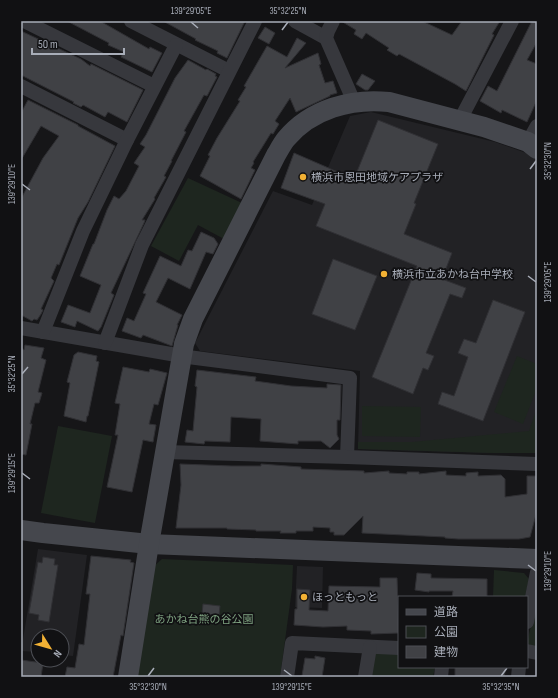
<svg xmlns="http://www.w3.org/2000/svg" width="558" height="698" font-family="'Sofia Sans Condensed','Noto Sans JP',sans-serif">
	<rect width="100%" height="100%" fill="#161618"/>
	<g fill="#222225">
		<polygon points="371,112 495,142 529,154 537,161 537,453 493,453 358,449 360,371 200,351 195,343 273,191 312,205 350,116"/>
		<polygon points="38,549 87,555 73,656 62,655 62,636 38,636 38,652 21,651"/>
		<polygon points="297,566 323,567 322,608 295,607"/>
	</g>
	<g fill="#1e261f">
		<polygon points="188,178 242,203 224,239 198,225 179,261 151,246"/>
		<polygon points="517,356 537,364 537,388 523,424 494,412"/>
		<polygon points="362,406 421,407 420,437 362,436"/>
		<polygon points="537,408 537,453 493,453 358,449 358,442 412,442 529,431"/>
		<polygon points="58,426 112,436 95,523 41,513"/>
		<polygon points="162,559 293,565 292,589 280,677 137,677 153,567"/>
		<polygon points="494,570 524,573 529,579 525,597 493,597"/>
		<polygon points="537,598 537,647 533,647 527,643"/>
		<polygon points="374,651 399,653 399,667 435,667 433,677 370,677"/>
	</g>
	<g fill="#404145" stroke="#303034">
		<polygon points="67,21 100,21 149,49 150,47 162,53 152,72 121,57 124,52 108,45 109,43"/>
		<polygon points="163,21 245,21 227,58 217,53 218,51 195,40 196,39"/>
		<polygon points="341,21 422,21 452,35 462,21 500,21 492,34 494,35 466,91 455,84 399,54 397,56 387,50 389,48 366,33 362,39 354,34 356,30"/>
		<polygon points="532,21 537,21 537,42 527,60 537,64 537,100 527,122 502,110 501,113 480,101 488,86 497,91"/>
		<polygon points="265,27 275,33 269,44 258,38"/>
		<polygon points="21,31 81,59 90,66 91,64 143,90 127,122 108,112 105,117 83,105 81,107 73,103 74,102 21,75"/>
		<polygon points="297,38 306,43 285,68 318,53 321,64 319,65 325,83 333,81 337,93 330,95 330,96 296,112 290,98 275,121 279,124 273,134 271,133 253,162 254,163 251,168 255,170 241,199 200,176 210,156 208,155 217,138 240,101 238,100 246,87 244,86 267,46 287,57"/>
		<polygon points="188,60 206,70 207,69 216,74 215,76 217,77 207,96 204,95 184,131 186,132 171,161 172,161 164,176 166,177 154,198 155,199 142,220 145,220 144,223 111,293 114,295 101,327 98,331 77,321 75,327 61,322 68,305 90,313 101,285 80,276 93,244 94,244 107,210 114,196 119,199 126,191 139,166 134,163 145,147 140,144 146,135 175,78"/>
		<polygon points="362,74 375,81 368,90 365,90 356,84"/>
		<polygon points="28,100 78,125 78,126 115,146 88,202 78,218 59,265 57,264 51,278 54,281 41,309 43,310 41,314 37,320 34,319 32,321 21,315 21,203 23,195 43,158 59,136 41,126 21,160 21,113"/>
		<polygon points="378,120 438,144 414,203 416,204 404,234 452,253 442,279 466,288 462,298 450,294 426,353 434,356 428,370 423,368 413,394 372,377 417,266 316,226 325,204 281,188 294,153 354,179"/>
		<polygon points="201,232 214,238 218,244 213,254 206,252 190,289 168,278 156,302 182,315 177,325 178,325 172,346 143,335 141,338 122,331 127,318 134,321 146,294 143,293 160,256 181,266 188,250 192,251"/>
		<polygon points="333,259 377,276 355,330 312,314"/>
		<polygon points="493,300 525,312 483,421 438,404 442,392 454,396 468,357 458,353 464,339 476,343"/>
		<polygon points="25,345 44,348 41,358 46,360 38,392 42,393 39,403 35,403 30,424 32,424 26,455 21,454 21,348 24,350"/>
		<polygon points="78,352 97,356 96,361 99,362 88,416 87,416 86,422 64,416 70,383 67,382 74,355"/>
		<polygon points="123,367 149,372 150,369 167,373 158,405 154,404 149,424 156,425 153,442 143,440 132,492 107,487 118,435 115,435 120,404 115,403"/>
		<polygon points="197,370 256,377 255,381 291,386 327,388 327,384 341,385 340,420 337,420 337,435 339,439 330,448 321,441 298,441 298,444 260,441 261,419 231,417 230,442 205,441 204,444 185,442 187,430 193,431 197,387 195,386"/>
		<polygon points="180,464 232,466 261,466 261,464 301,467 301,469 364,471 364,473 389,471 389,473 407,474 407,472 419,472 419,474 446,471 446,475 466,476 466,473 478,472 478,476 501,475 505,479 505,497 527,494 527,476 537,476 537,511 530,537 519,539 458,539 445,538 445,537 362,533 363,516 344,535 334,535 334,532 330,532 330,528 313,527 313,531 296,531 296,533 280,533 281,531 256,531 256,530 227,529 227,528 176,528 181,485"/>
		<polygon points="91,556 131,560 130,562 134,563 123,636 121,635 113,677 65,677 67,667 75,668 79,644 84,645 90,594 86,594"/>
		<polygon points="43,557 55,559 54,565 58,565 49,622 38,620 39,615 29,613 38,562 42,563"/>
		<polygon points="417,573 431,574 431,578 487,579 487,597 452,597 453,591 429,591 429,592 415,590"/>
		<polygon points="380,578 397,578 399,633 371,634 371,631 347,630 347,626 323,627 294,625 295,609 297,609 297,589 310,590 309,610 328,611 329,586 380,587"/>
		<polygon points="203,604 220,606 219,615 202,614"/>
		<polygon points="315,656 325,658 322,677 302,676 305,658 315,659"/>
		<polygon points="21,660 43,663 41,677 21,677"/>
		<polygon points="455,667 506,667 504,677 455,677"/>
	</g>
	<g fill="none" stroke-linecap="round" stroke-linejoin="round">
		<g stroke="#37383d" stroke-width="14">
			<polyline points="24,21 154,86"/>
			<polyline points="131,21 229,71"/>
			<polyline points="295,21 326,38"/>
			<polyline points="333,21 328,31 326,38 354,102"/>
			<polyline points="21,86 127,140"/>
			<polyline points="460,120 512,21"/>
			<polyline points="528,142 537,126"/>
			<polyline points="21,328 188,357 350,378 347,457"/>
			<polyline points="43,332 83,231 127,140 176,45"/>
			<polyline points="105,343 142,245 255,21"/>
			<polyline points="164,452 347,457 537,464"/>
			<polyline points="527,622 537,572"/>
			<polyline points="527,651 537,653"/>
			<polyline points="287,677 292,643 399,648"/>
			<polyline points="365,677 370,647"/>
			<polyline points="441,677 442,667"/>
			<polyline points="518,677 519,667"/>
		</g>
		<g stroke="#45474d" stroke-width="20">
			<polyline points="21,530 43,533 149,544 537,559"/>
			<path d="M128 677 149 544 184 344 193 319 276 155C279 150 282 144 286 139 311 109 351 98 389 102L484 127 528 142 537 149"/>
		</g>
	</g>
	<path fill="none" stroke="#a8adb8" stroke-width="1.5" d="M191 22 198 28M282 30 288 22M530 169 536 161M22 184 30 190M528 276 536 282M22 374 28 367M22 473 30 479M528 565 536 571M284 670 292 676M148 676 154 668M501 676 507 668"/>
	<g fill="#f2b134" stroke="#111113" stroke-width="1.5">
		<circle cx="303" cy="177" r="4"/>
		<circle cx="384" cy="274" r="4"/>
		<circle cx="304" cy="597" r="4"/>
	</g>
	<g text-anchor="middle" stroke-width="3.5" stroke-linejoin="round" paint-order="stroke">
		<g font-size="11" fill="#a8adb8" stroke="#111113" text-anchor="start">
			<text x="311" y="181">横浜市恩田地域ケアプラザ</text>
			<text x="392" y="278">横浜市立あかね台中学校</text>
			<text x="312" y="601">ほっともっと</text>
		</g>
		<g font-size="11" fill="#7fa381" stroke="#111113">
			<text x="204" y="623">あかね台熊の谷公園</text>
		</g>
	</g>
	<rect width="558" height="698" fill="none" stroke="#111113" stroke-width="44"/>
	<rect x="398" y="596" width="130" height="72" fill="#111113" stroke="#4d4f55"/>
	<rect x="406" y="609" width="20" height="6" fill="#45474d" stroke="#4d4f55"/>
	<text x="434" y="616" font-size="12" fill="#a8adb8">道路</text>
	<rect x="406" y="626" width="20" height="12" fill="#1e261f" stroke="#4d4f55"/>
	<text x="434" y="636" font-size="12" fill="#a8adb8">公園</text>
	<rect x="406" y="646" width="20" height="12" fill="#404145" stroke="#4d4f55"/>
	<text x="434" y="656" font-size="12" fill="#a8adb8">建物</text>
	<g transform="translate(50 648) rotate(127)"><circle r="19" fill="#111113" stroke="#4d4f55"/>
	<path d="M0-3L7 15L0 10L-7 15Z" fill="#f2b134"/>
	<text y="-6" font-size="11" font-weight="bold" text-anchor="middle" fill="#a8adb8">N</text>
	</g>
	<path d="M32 48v6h92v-6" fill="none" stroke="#a8adb8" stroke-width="2"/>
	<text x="38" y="48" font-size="12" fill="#a8adb8" stroke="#111113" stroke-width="3" paint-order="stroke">50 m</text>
	<rect x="22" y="22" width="514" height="654" fill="none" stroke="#a8adb8" stroke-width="1.5"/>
	<g font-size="10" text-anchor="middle" fill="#a8adb8">
		<text x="191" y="14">139°29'05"E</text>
		<text x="288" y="14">35°32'25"N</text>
		<text transform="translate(547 161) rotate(-90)" y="4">35°32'30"N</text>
		<text transform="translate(11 184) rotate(-90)" y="4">139°29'10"E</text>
		<text transform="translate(547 282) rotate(-90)" y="4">139°29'05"E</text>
		<text transform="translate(11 374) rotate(-90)" y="4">35°32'25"N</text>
		<text transform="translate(11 473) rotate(-90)" y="4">139°29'15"E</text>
		<text transform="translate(547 571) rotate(-90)" y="4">139°29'10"E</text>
		<text x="148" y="690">35°32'30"N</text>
		<text x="292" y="690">139°29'15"E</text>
		<text x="501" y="690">35°32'35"N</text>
	</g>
</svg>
